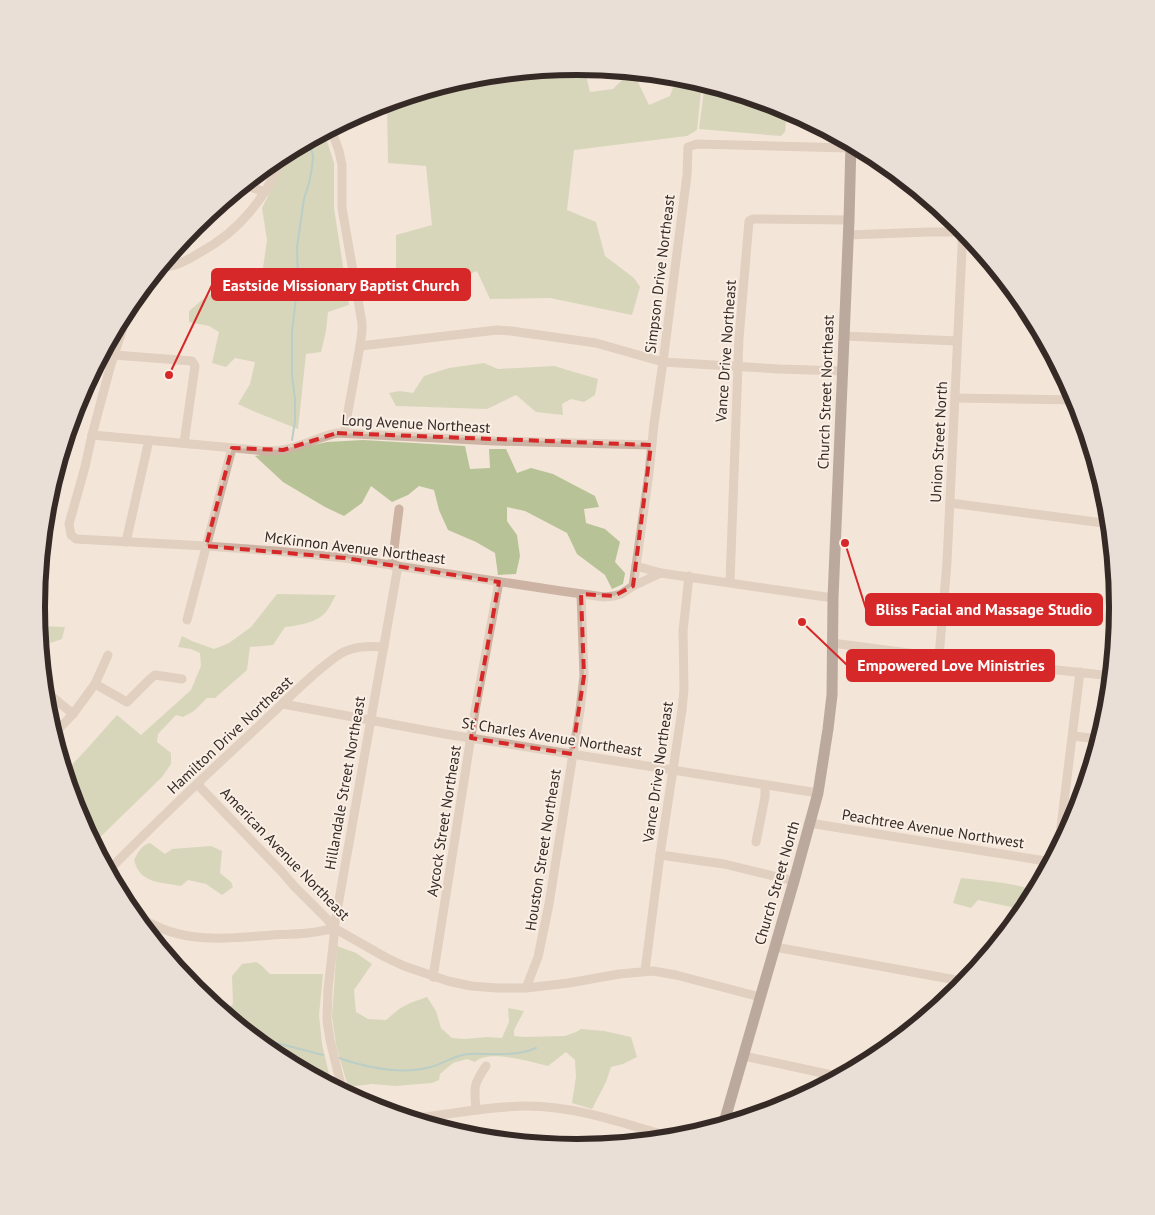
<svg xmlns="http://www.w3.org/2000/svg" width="1155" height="1215" font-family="'PT Sans',sans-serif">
	<rect width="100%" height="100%" fill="#f3e5d8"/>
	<g fill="#b7c397">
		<polygon points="578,66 584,67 590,92 613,89 631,71 633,72 649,105 670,96 677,76 683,77 702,82 697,130 687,136 574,150 567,210 596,222 605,256 634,278 640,287 632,315 550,298 490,299 477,271 451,281 396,299 396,235 432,225 426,166 388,163 387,102 472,77"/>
		<polygon points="705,83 787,109 785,132 781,136 699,129"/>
		<polygon points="324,132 334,163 334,208 349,305 328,312 326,331 321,352 306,354 298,429 253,411 238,404 250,384 255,362 235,358 226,367 212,363 219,332 209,326 189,322 189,311 207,296 229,288 249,277 263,268 267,240 262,208 290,151"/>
		<polygon points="484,363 498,369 554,366 598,379 595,395 584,402 571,399 562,404 563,415 536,412 516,395 487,409 396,406 389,393 400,391 413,393 424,376 449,368"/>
		<polygon points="363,440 465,446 470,469 490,468 489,449 506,449 517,473 531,468 553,474 595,496 599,507 584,509 586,523 605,529 620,542 615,562 625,573 623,584 612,589 605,575 577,554 567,533 525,511 507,507 507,521 517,535 520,556 516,574 498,575 495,553 476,542 448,530 439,510 434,490 419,486 408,495 392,502 371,486 362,503 344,516 325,507 283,482 255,456 296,449 327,442"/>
		<path d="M277 594 336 595C333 600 330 607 326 612 318 622 297 626 285 627L273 645 250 647 247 670 215 698H207L194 711 183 717 176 715 158 734 157 742 171 753V764L162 777 93 844 77 814 65 772 85 751 117 715 141 735 191 690 201 666 200 653 191 649 178 647 182 636 192 641 214 649 229 643 251 627Z"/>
		<polygon points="38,626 65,627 62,639 50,643 39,640"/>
		<path d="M150 843 165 854 172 849 211 846 222 851 220 873 231 882 233 887 222 895 206 884 188 880 181 886C171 884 153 883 145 877 139 873 136 867 134 860 138 853 141 845 150 843Z"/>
		<path d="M961 878C984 881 1017 882 1036 892L1024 913 1011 907 978 900 971 908 953 903Z"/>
		<path d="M337 946 356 953 372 964 354 990 356 1012 368 1019 386 1020 399 1009 410 1003 427 997 436 1011 441 1028 452 1038 465 1039 487 1037 502 1038 509 1022 508 1008 524 1011 514 1030V1036L524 1037 565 1036 576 1032 581 1029 604 1031 631 1037 637 1057 623 1064 611 1067 606 1082 592 1109 572 1103 576 1077 575 1060 566 1052 548 1066C530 1062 489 1049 475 1062L467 1059 453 1063 440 1074 439 1080 432 1083 395 1086 372 1084 348 1087 336 1045 332 1016Z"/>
		<polygon points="256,962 261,965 270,974 323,974 319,1015 322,1044 332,1087 277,1057 214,1006 225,1011 233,1004 232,976 242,964"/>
	</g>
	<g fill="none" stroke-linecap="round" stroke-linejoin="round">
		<g stroke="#75b2b1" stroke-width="2">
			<polyline points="292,440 295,421 295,399 292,376 292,332 298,280 297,247 304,199 309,183 312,168 313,156 309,140"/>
			<polyline points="247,1033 253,1034 269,1041 323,1055"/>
			<path d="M339 1058C368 1068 401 1075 431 1067 443 1064 455 1055 468 1054 490 1053 517 1057 536 1048"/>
		</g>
		<g stroke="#ccb3a3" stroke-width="9">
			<polyline points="331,129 339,151 342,165 342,208 362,323 362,331 360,346 344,433"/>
			<polyline points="244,185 265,192"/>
			<polyline points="848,235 928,232 963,232"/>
			<polyline points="962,242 974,242"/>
			<path d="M159 268C166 267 172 266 178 264 186 261 193 257 199 253 239 232 268 196 283 154"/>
			<polyline points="132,301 111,364 92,435 85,467 69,524 71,535 76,539 206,546 276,551 345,558 561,591 604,597 614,596 621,594 633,586 636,566 649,473 654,424 663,362 687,175 688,147 697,144 850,148"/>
			<polyline points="844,336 957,341"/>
			<polyline points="360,346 497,330 511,331 596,343 663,362 779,369 842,371"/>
			<polyline points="114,355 192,361 195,366 184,443"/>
			<polyline points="97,363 111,364"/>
			<polyline points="955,398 1077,400"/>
			<path d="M92 435 266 451C271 451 277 451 282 450 301 447 318 437 337 433L495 441 651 445"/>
			<polyline points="950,503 1111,524"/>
			<polyline points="126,542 149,440"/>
			<polyline points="392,565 399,509"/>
			<polyline points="636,566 661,573 833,598"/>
			<polyline points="730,582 739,338 749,221 753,219 849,220"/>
			<polyline points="633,586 661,573"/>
			<polyline points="187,620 232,448"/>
			<polyline points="832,643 939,657 1112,676"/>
			<polyline points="939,657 947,562 963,228"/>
			<polyline points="95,684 108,655"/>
			<polyline points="44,690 73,714"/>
			<polyline points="283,704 445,734 818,793"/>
			<polyline points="53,735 73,714 95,684 127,702 150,679 155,675 182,679"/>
			<polyline points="1073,736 1100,739"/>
			<polyline points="197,784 282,872 294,886 327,919 334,928 385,957 404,966 448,981 471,986 497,988 526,988 569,983 619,974 653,971 676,975 760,997"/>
			<polyline points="1064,804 1080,807"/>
			<polyline points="809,823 1052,862"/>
			<polyline points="756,842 765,797 765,785"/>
			<polyline points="1058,851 1080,672"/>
			<polyline points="660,855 724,864 794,881"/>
			<path d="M108 871C158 820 210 771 262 723 286 701 313 672 340 654 353 646 368 646 384 647"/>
			<path d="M131 912C179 945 217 939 272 935 293 934 314 934 334 928"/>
			<polyline points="775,947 967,982"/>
			<polyline points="645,971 660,855 682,710 684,689 683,631 689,576"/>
			<polyline points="433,977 475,711 499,582"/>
			<polyline points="526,988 538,957 549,904 580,710 584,676 581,594"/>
			<polyline points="744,1056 841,1077"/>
			<polyline points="343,1093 330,1040 327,1020 328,989 334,937 334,928 398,566"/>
			<path d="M476 1110C474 1087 473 1085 486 1066"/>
			<path d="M409 1119C448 1115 487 1106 527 1106 578 1106 628 1125 677 1139"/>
		</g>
		<polyline stroke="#796056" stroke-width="11" points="723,1126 794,881 818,793 828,729 832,695 833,598 849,220 851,143"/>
	</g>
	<path d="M0 0H1155V1215H0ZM337 433 651 445 633 586 614 596 581 594 584 676 572 754 471 738 499 582 345 558 206 546 232 448 283 450Z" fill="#f3e5d8" fill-opacity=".55" fill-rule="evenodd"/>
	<path fill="none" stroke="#d62828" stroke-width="4" stroke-dasharray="10 6" stroke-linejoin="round" d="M337 433 651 445 633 586 614 596 581 594 584 676 572 754 471 738 499 582 345 558 206 546 232 448 283 450Z"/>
	<g text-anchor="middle" stroke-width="4" stroke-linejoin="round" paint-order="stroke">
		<g font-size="15" fill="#362a26" stroke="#faefe5">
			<text transform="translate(660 274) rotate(-83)" y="5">Simpson Drive Northeast</text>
			<text transform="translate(726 351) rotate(-86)" y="5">Vance Drive Northeast</text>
			<text transform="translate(826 392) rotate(-88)" y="5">Church Street Northeast</text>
			<text transform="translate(416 424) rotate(3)" y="5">Long Avenue Northeast</text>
			<text transform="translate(939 442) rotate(-87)" y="5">Union Street North</text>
			<text transform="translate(355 548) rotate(7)" y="5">McKinnon Avenue Northeast</text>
			<text transform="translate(230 735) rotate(-43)" y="5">Hamilton Drive Northeast</text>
			<text transform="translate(552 737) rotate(9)" y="5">St Charles Avenue Northeast</text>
			<text transform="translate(658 772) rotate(-82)" y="5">Vance Drive Northeast</text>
			<text transform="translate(345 783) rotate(-80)" y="5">Hillandale Street Northeast</text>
			<text transform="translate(444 821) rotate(-81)" y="5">Aycock Street Northeast</text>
			<text transform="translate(933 829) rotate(9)" y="5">Peachtree Avenue Northwest</text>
			<text transform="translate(543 850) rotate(-81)" y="5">Houston Street Northeast</text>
			<text transform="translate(285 854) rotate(46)" y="5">American Avenue Northeast</text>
			<text transform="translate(777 883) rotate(-74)" y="5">Church Street North</text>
		</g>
	</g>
	<path d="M0 0H1155V1215H0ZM45 607a532 532 0 1 1 1064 0a532 532 0 1 1-1064 0Z" fill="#eadfd6" fill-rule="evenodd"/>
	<path fill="none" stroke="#362a26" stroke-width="6" d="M45 607a532 532 0 1 1 1064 0a532 532 0 1 1-1064 0Z"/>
	<path fill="none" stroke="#d62828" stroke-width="2" d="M169 375L212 285M845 543L866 609M802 622L847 665"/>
	<g fill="#d62828" stroke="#faefe5" stroke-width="2">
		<circle cx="169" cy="375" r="5"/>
		<circle cx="845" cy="543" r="5"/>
		<circle cx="802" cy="622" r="5"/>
	</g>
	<g fill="#d62828" stroke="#d62828" stroke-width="2">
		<rect x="212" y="269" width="258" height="31" rx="5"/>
		<rect x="866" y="594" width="236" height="31" rx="5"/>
		<rect x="847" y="650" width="207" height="31" rx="5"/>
	</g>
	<g font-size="16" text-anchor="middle" font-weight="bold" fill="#fff">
		<text x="341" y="291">Eastside Missionary Baptist Church</text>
		<text x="984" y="615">Bliss Facial and Massage Studio</text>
		<text x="951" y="671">Empowered Love Ministries</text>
	</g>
</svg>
